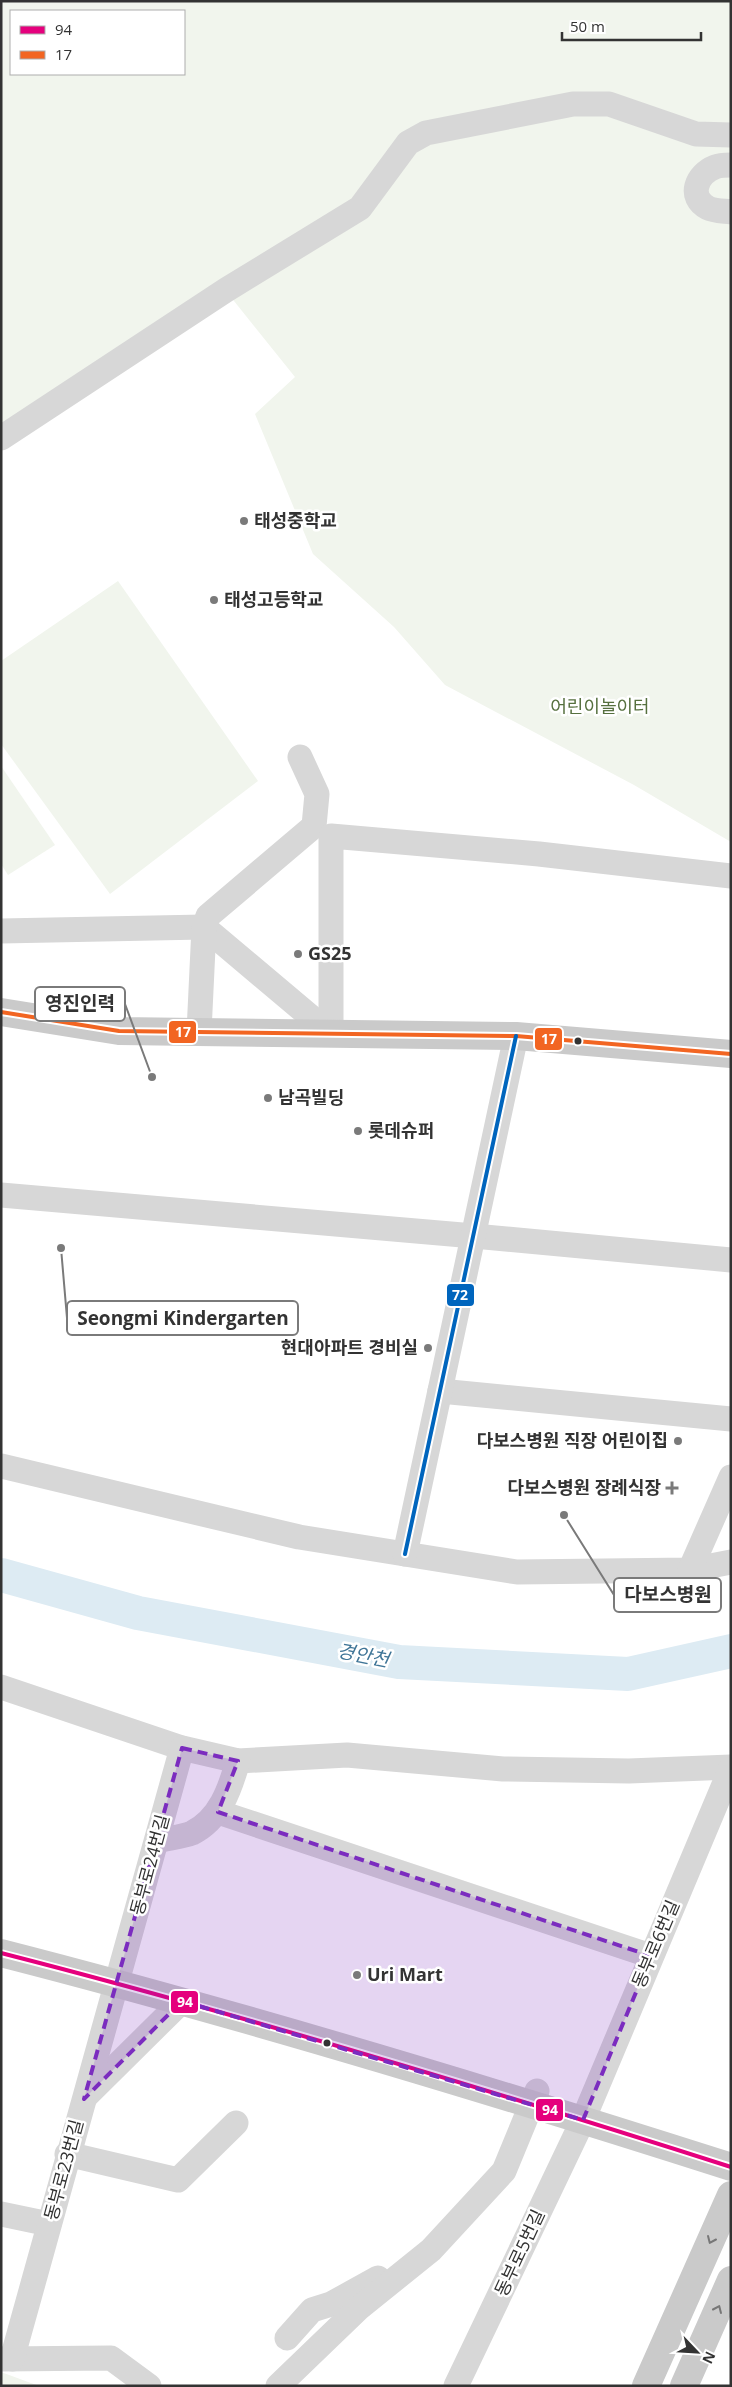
<svg xmlns="http://www.w3.org/2000/svg" width="732" height="2387" font-family="'Open Sans','Noto Sans KR',sans-serif">
	<rect width="100%" height="100%" fill="#fff"/>
	<g fill="#f1f5ed" fill-rule="evenodd">
		<path d="M1 1H731V842L634 785 445 685 394 627 313 554 255 414 295 377 226 291 1 438ZM11 11H184V74H11Z"/>
		<polygon points="118,581 258,781 110,894 1,744 1,661"/>
		<polygon points="1,766 55,845 8,875 1,864"/>
		<polygon points="1,2372 39,2386 1,2386"/>
	</g>
	<g fill="none" stroke-linecap="round" stroke-linejoin="round">
		<polyline stroke="#ddebf3" stroke-width="34" points="1,1575 138,1613 399,1662 628,1674 731,1651"/>
		<g stroke="#d7d7d7" stroke-width="25">
			<path d="M731 165C726 165 720 165 715 167 697 174 687 197 708 208 714 211 724 211 731 212"/>
			<polyline points="1,438 226,290 360,208 408,143 426,133 573,104 609,104 696,134 731,135"/>
			<polyline points="1,931 204,927 331,1034"/>
			<polyline points="199,1032 204,927 208,916 314,826 317,794 300,757"/>
			<polyline points="331,1034 331,836 539,854 731,876"/>
			<polyline points="1,1195 474,1236 731,1260"/>
			<polyline points="440,1391 731,1419"/>
			<polyline points="1,1466 299,1537 517,1572 690,1570 731,1562"/>
			<polyline points="405,1554 516,1036"/>
			<polyline points="690,1570 731,1477"/>
			<polyline points="1,1687 182,1748 238,1761 347,1755 503,1769 629,1771 731,1767"/>
			<polyline points="218,1812 651,1956"/>
			<path d="M157 1841C168 1838 182 1837 192 1833 220 1819 230 1789 238 1761"/>
			<polyline points="86,2096 182,2001"/>
			<polyline points="67,2154 178,2180 236,2123"/>
			<polyline points="1,2214 49,2224"/>
			<polyline points="287,2338 312,2310 331,2304 378,2278"/>
			<polyline points="1,2359 111,2358 149,2386"/>
			<path d="M12 2359C67 2155 127 1952 182 1748"/>
			<polyline points="278,2386 359,2308 431,2250 504,2171 537,2091"/>
			<polyline points="456,2386 583,2120 731,1768"/>
		</g>
		<g stroke="#cacaca" stroke-width="28">
			<polyline points="1,1012 119,1031 516,1036 731,1054"/>
			<path d="M1 1953C247 2016 490 2090 731 2167"/>
			<polyline points="646,2386 731,2195"/>
			<polyline points="684,2386 731,2280"/>
		</g>
		<g stroke="#fff" stroke-width="8">
			<path id="bus-1" d="M1 1953C247 2016 490 2090 731 2167"/>
		</g>
		<g stroke="#fff" stroke-width="8">
			<polyline id="bus-2" points="1,1012 119,1031 516,1036 731,1054"/>
		</g>
		<g stroke="#fff" stroke-width="8">
			<polyline id="bus-3" points="405,1554 516,1036"/>
		</g>
		<use href="#bus-1" stroke="#e5007d" stroke-width="4"/>
		<use href="#bus-2" stroke="#f26522" stroke-width="4"/>
		<use href="#bus-3" stroke="#0065bd" stroke-width="4"/>
	</g>
	<defs><path id="oneway-chevron" d="M-2-3.5L2.5 0L-2 3.5" fill="none" stroke-width="1.6" stroke-linecap="round" stroke-linejoin="round" transform="scale(1.25)"/></defs>
	<g stroke="#777">
		<use href="#oneway-chevron" transform="translate(711 2240) rotate(114)"/>
		<use href="#oneway-chevron" transform="translate(718 2309) rotate(-66)"/>
	</g>
	<path fill="#7b2cbf" fill-opacity="0.2" stroke="#7b2cbf" stroke-width="4" stroke-dasharray="10 6" stroke-linejoin="round" d="M182 1748 238 1761 218 1812 651 1956 583 2120 182 2001 84 2099Z"/>
	<g fill="#7a7a7a" stroke="#fff" stroke-width="2">
		<circle cx="244" cy="521" r="5"/>
		<circle cx="214" cy="600" r="5"/>
		<circle cx="298" cy="954" r="5"/>
		<circle cx="268" cy="1098" r="5"/>
		<circle cx="358" cy="1131" r="5"/>
		<circle cx="428" cy="1348" r="5"/>
		<circle cx="678" cy="1441" r="5"/>
		<path d="M669.5 1480.5h5v5h5v5h-5v5h-5v-5h-5v-5h5z"/>
		<circle cx="357" cy="1975" r="5"/>
	</g>
	<g fill="#333" stroke="#fff" stroke-width="2">
		<circle cx="578" cy="1041" r="4.5"/>
		<circle cx="327" cy="2043" r="4.5"/>
	</g>
	<g text-anchor="middle" stroke-width="5" stroke-linejoin="round" paint-order="stroke">
		<g font-size="18" font-weight="bold" fill="#333" stroke="#fff" text-anchor="start">
			<text x="254" y="527">태성중학교</text>
			<text x="224" y="606">태성고등학교</text>
			<text x="308" y="960">GS25</text>
			<text x="278" y="1104">남곡빌딩</text>
			<text x="368" y="1137">롯데슈퍼</text>
			<text x="418" y="1354" text-anchor="end">현대아파트 경비실</text>
			<text x="668" y="1447" text-anchor="end">다보스병원 직장 어린이집</text>
			<text x="661" y="1494" text-anchor="end">다보스병원 장례식장</text>
			<text x="367" y="1981">Uri Mart</text>
		</g>
		<g font-size="18" fill="#56703f" stroke="#fff">
			<text x="600" y="713">어린이놀이터</text>
		</g>
		<g font-size="18" fill="#333" stroke="#fff">
			<text transform="translate(150 1865) rotate(-75)" y="6">동부로24번길</text>
			<text transform="translate(656 1944) rotate(-67)" y="6">동부로6번길</text>
			<text transform="translate(64 2170) rotate(-75)" y="6">동부로23번길</text>
			<text transform="translate(520 2253) rotate(-65)" y="6">동부로5번길</text>
		</g>
		<g font-size="19" font-style="italic" fill="#3f7597" stroke="#fff">
			<text transform="translate(363 1655) rotate(11)" y="7">경안천</text>
		</g>
	</g>
	<path fill="none" stroke="#7a7a7a" stroke-width="2" d="M152 1077L125 1004M61 1248L67 1318M564 1515L614 1595"/>
	<g fill="#7a7a7a" stroke="#fff" stroke-width="2">
		<circle cx="152" cy="1077" r="5"/>
		<circle cx="61" cy="1248" r="5"/>
		<circle cx="564" cy="1515" r="5"/>
	</g>
	<g fill="#fff" stroke="#7a7a7a" stroke-width="2">
		<rect x="35" y="987" width="90" height="34" rx="5"/>
		<rect x="67" y="1301" width="231" height="34" rx="5"/>
		<rect x="614" y="1578" width="107" height="34" rx="5"/>
	</g>
	<g font-size="19" text-anchor="middle" font-weight="bold" fill="#333">
		<text x="80" y="1010">영진인력</text>
		<text x="183" y="1325">Seongmi Kindergarten</text>
		<text x="668" y="1601">다보스병원</text>
	</g>
	<g stroke="#fff" stroke-width="2">
		<rect x="168" y="1020" width="29" height="24" rx="5" fill="#f26522"/>
		<rect x="534" y="1027" width="29" height="24" rx="5" fill="#f26522"/>
		<rect x="446" y="1283" width="29" height="24" rx="5" fill="#0065bd"/>
		<rect x="170" y="1990" width="29" height="24" rx="5" fill="#e5007d"/>
		<rect x="535" y="2098" width="29" height="24" rx="5" fill="#e5007d"/>
	</g>
	<g font-size="14" text-anchor="middle" font-weight="bold" fill="#fff">
		<text x="183" y="1037">17</text>
		<text x="549" y="1044">17</text>
		<text x="460" y="1300">72</text>
		<text x="185" y="2007">94</text>
		<text x="550" y="2115">94</text>
	</g>
	<rect width="732" height="2387" fill="none" stroke="#333333" stroke-width="5"/>
	<rect x="10" y="10" width="175" height="65" fill="#ffffff" stroke="#adadad"/>
	<rect x="20" y="26" width="25" height="8" fill="#e5007d" stroke="#adadad"/>
	<text x="55" y="35" font-size="15" fill="#333333">94</text>
	<rect x="20" y="51" width="25" height="8" fill="#f26522" stroke="#adadad"/>
	<text x="55" y="60" font-size="15" fill="#333333">17</text>
	<g transform="translate(697 2352) rotate(115)" stroke="#ffffff" stroke-width="4" paint-order="stroke">
	<path d="M0-4L9 19L0 12L-9 19Z" fill="#333333"/>
	<text y="-8" font-size="14" font-weight="bold" text-anchor="middle" fill="#333333">N</text>
	</g>
	<path d="M562 32v8h139v-8" fill="none" stroke="#333333" stroke-width="2.5"/>
	<text x="570" y="32" font-size="15" fill="#333333" stroke="#ffffff" stroke-width="4" paint-order="stroke">50 m</text>
</svg>
